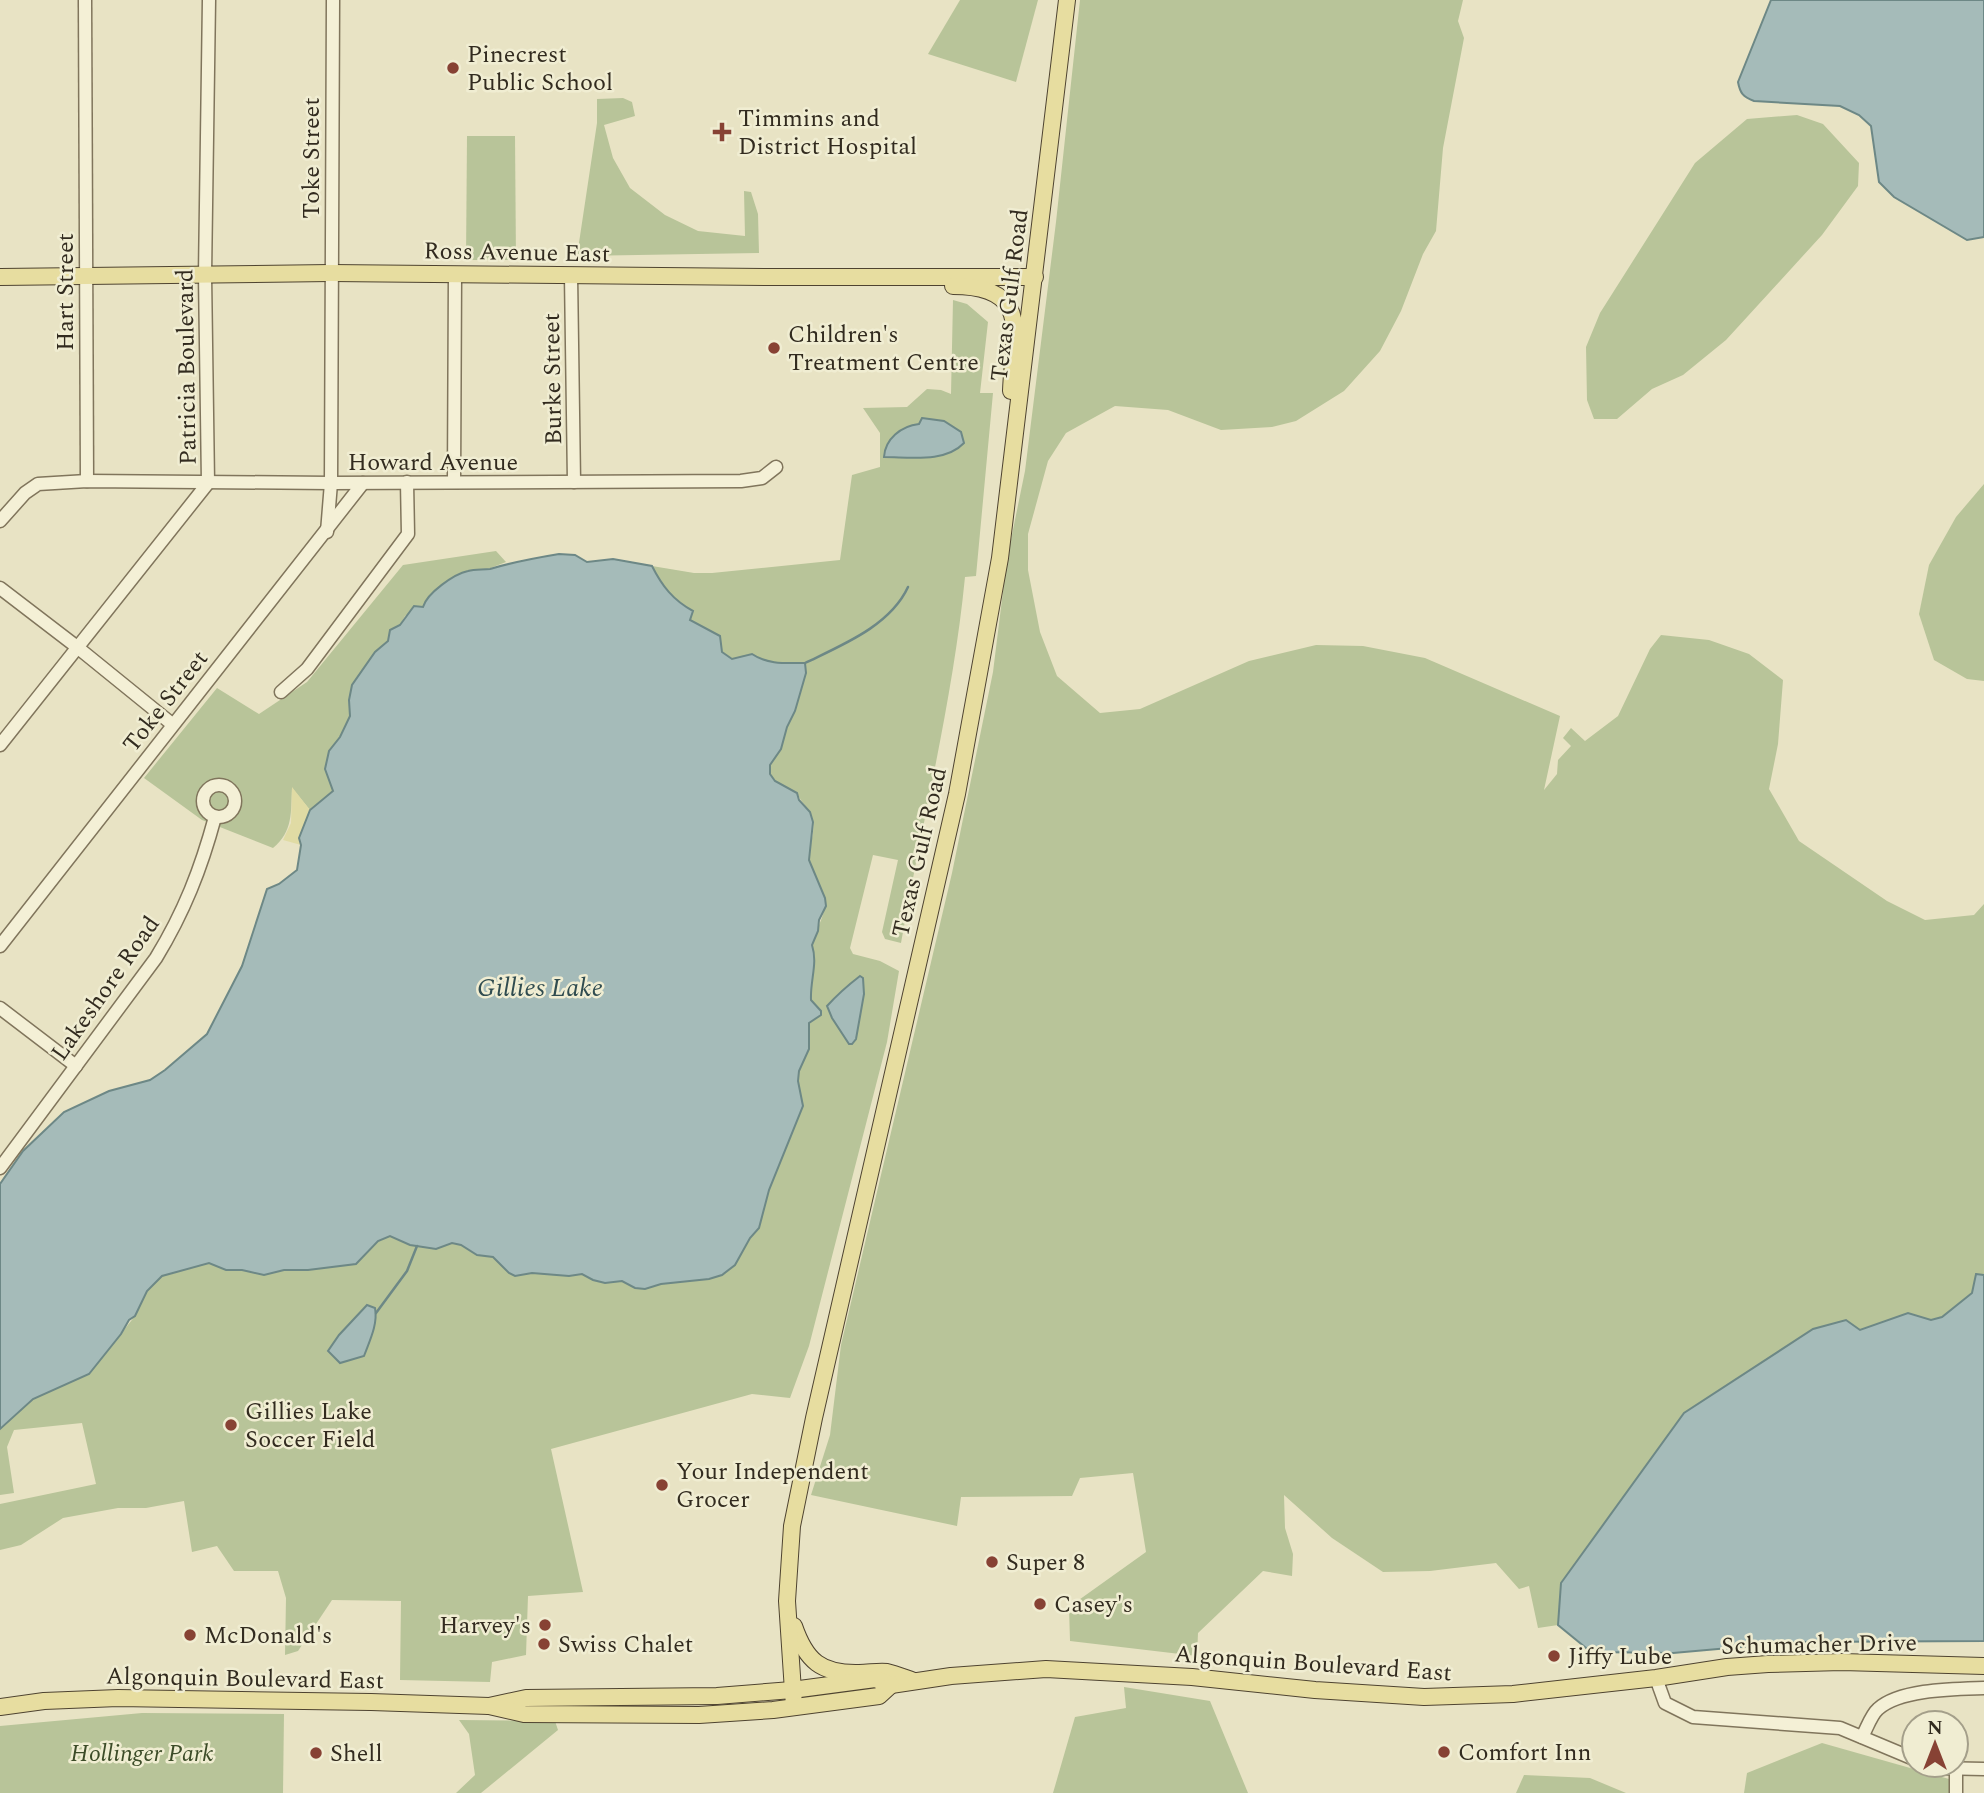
<svg xmlns="http://www.w3.org/2000/svg" width="1984" height="1793" font-family="Spectral,serif">
	<rect width="100%" height="100%" fill="#e8e3c4"/>
	<g fill="#b8c499">
		<polygon points="960,0 1038,0 1016,82 928,54"/>
		<polygon points="1080,0 1463,0 1458,21 1464,38 1443,148 1436,231 1423,254 1401,311 1380,351 1344,391 1296,421 1272,427 1221,430 1168,410 1115,406 1066,433 1048,461 1028,534 1028,570 1040,632 1057,676 1100,713 1140,709 1249,661 1316,645 1363,646 1425,658 1560,716 1544,790 1557,774 1558,760 1571,746 1563,738 1571,728 1585,741 1618,716 1650,649 1661,635 1709,640 1749,654 1783,680 1778,744 1769,789 1799,841 1887,901 1925,920 1974,915 1984,904 1984,1275 1976,1275 1972,1293 1942,1317 1931,1320 1908,1313 1860,1330 1846,1320 1813,1329 1684,1413 1561,1583 1558,1625 1538,1628 1529,1586 1519,1589 1496,1563 1430,1571 1383,1572 1332,1538 1284,1495 1285,1528 1293,1554 1292,1576 1263,1571 1198,1633 1197,1656 1070,1641 1069,1607 1146,1552 1133,1473 1080,1478 1072,1496 961,1497 957,1526 811,1495 830,1435 841,1345 952,873 993,672 1007,559 1025,471 1056,222"/>
		<polygon points="623,98 632,102 635,116 604,125 613,158 630,188 665,215 698,231 745,236 744,191 751,192 758,214 759,253 577,256 597,123 597,99"/>
		<polygon points="1797,115 1823,124 1859,163 1858,186 1822,235 1726,340 1683,375 1652,389 1617,419 1594,419 1587,400 1586,347 1600,313 1695,163 1747,119"/>
		<polygon points="467,136 515,136 516,260 466,260"/>
		<path d="M953 300 967 304 988 322 980 393H993L976 576 965 577C953 700 922 821 901 943L885 939 882 932 898 860 873 855 850 948 853 954 880 961 899 971 887 1042 809 1346 790 1398 752 1394 551 1449 583 1592 528 1596 526 1655 492 1662 490 1682 400 1680 401 1601 332 1600 298 1651 285 1655 286 1598 278 1571H234L217 1546 192 1552 184 1501 146 1508H118L63 1518 21 1545 0 1550V1504L96 1484 82 1423 14 1430 7 1447 14 1493 0 1495V1429L33 1399 89 1374 135 1316 147 1291 162 1276 209 1262 226 1270H242L264 1275 284 1270H309L356 1264 378 1241 390 1236 410 1245 436 1249 452 1243 461 1245 477 1255 493 1257 509 1273 515 1276 532 1273 569 1276 582 1274 593 1280 605 1283 622 1281 635 1288 645 1289 661 1284 709 1279 735 1265 750 1238 759 1228 769 1190 803 1106 798 1081 799 1071 809 1049 810 1023 821 1011 811 1000C810 980 818 964 812 945 815 932 827 912 825 899 822 885 809 872 809 858 809 846 815 833 813 821 811 810 801 803 797 793L775 781 770 774V765L781 748 787 727 795 711 806 673 805 663C786 663 768 665 752 654L733 660 722 652 720 636 690 620 693 611C673 600 662 586 652 566L694 573H712L840 560 852 475 880 467V433L863 408 907 407 927 389 941 390 951 394Z"/>
		<polygon points="1984,484 1984,681 1967,679 1934,660 1919,614 1929,565 1956,517"/>
		<path d="M496 551 506 562 488 569 466 571 423 608 405 616 400 625 391 630 388 641 375 652 349 700 350 716 340 737 330 751 333 791 310 810 292 788C291 812 293 832 273 848L202 820 144 778 217 688 259 714 307 682 403 565Z"/>
		<polygon points="1124,1687 1210,1701 1248,1793 1053,1793 1075,1717 1126,1708"/>
		<polygon points="142,1713 284,1714 283,1793 0,1793 0,1726"/>
		<polygon points="459,1720 555,1721 558,1730 481,1793 456,1793 475,1775 469,1734"/>
		<polygon points="1822,1743 1949,1779 1949,1793 1744,1793 1747,1773"/>
		<polygon points="1524,1775 1590,1778 1626,1793 1516,1793"/>
	</g>
	<polygon fill="#e0dba4" points="292,787 310,810 301,845 283,840 291,823"/>
	<g fill="#a5bbb9" stroke="#6d8886" stroke-width="2">
		<path d="M1771 0H1984V237L1967 240 1894 197 1879 182 1871 126 1859 115 1840 106 1754 101C1743 97 1740 93 1738 82Z"/>
		<path d="M922 418 944 421 961 432 964 443C945 463 910 457 884 457 885 439 901 426 919 424Z"/>
		<path d="M559 554 575 555 587 562 613 559 652 566C662 586 673 600 693 611L690 620 720 636 722 652 732 659 752 654C768 665 787 663 805 663L806 673 795 711 787 727 781 749 770 765V774L775 781 797 793 799 800 810 812 813 822 809 860 825 898 826 906 819 920 818 931 812 945C818 964 810 980 811 1000L821 1011V1015L809 1023V1049L799 1071 798 1081 803 1106 769 1190 759 1228 750 1238 735 1265 722 1275 709 1279 661 1284 645 1289 635 1288 622 1281 605 1283 593 1280 582 1274 569 1276 532 1273 515 1276 509 1273 493 1257 477 1255 461 1245 452 1243 436 1249 410 1245 390 1236 378 1241 356 1264 308 1270H284L264 1275 242 1270H226L209 1263 162 1276 147 1291 135 1316 129 1320 121 1334 89 1374 33 1399 0 1429V1184L23 1151 64 1112 109 1091 150 1080 165 1070 207 1034 242 966 267 889 279 884 297 870 301 845 299 838 310 810 333 791 325 769 329 751 340 737 350 716 349 700 352 685 375 652 388 641 390 630 400 625 414 606 423 607C427 593 454 574 468 571 475 569 483 570 490 569 513 562 535 558 559 554Z"/>
		<path d="M860 976 863 978 864 994 856 1039 852 1044H849L832 1018 827 1006C837 995 847 986 860 976Z"/>
		<polygon points="1976,1274 1984,1275 1984,1641 1798,1642 1673,1653 1591,1652 1558,1625 1561,1583 1684,1413 1813,1329 1846,1320 1860,1330 1908,1313 1931,1320 1942,1317 1972,1293"/>
		<path d="M367 1305 375 1308C378 1324 370 1340 364 1356L340 1363 328 1351 339 1335Z"/>
	</g>
	<g fill="none" stroke-linecap="round" stroke-linejoin="round">
		<g stroke="#6d8886" stroke-width="2.5">
			<path d="M805 663C842 645 890 626 908 587"/>
			<polyline points="376,1313 407,1271 417,1246"/>
		</g>
		<g stroke="#80755c" stroke-width="15">
			<g id="minor">
				<polyline points="85,0 87,481"/>
				<polyline points="571,275 574,482"/>
				<polyline points="454,481 455,274"/>
				<polyline points="0,521 25,493 38,484 87,481 331,483 741,481 762,478 776,467"/>
				<polyline points="327,532 331,483 333,0"/>
				<polyline points="0,588 77,647 172,724"/>
				<polyline points="281,692 307,669 408,534 407,482"/>
				<polyline points="0,745 208,483 205,275 209,0"/>
				<circle cx="219" cy="801" r="16"/>
				<polyline points="0,946 363,483"/>
				<polyline points="0,1008 76,1066"/>
				<path d="M0 1168 156 958C184 912 201 869 215 817"/>
				<polyline points="1656,1678 1665,1703 1693,1717 1840,1728 1914,1759"/>
				<path d="M1862 1737C1867 1728 1871 1715 1878 1709 1900 1689 1955 1689 1984 1688"/>
				<polyline points="1928,1765 1935,1768 1984,1769"/>
				<polyline points="1956,1793 1956,1769"/>
			</g>
		</g>
		<g stroke="#4e4330" stroke-width="18">
			<g id="major">
				<polyline points="0,277 331,273 770,277 1035,277"/>
				<path d="M953 286C1033 286 1013 335 1011 391"/>
				<path d="M794 1626C806 1661 821 1674 859 1673 869 1673 878 1671 887 1672 896 1674 905 1678 914 1681"/>
				<polyline points="489,1706 526,1698 717,1696 792,1690 875,1679 891,1685 951,1676 1046,1669 1192,1677 1315,1690 1424,1697 1513,1694 1656,1678 1727,1667 1768,1664 1842,1662 1984,1666"/>
				<polyline points="794,1706 787,1601 792,1526 814,1418 957,794 1000,558 1067,0"/>
				<polyline points="0,1707 44,1701 118,1698 371,1702 489,1706 524,1714 699,1715 773,1710 879,1696 891,1685"/>
			</g>
		</g>
		<use href="#minor" stroke="#f4f0d6" stroke-width="12"/>
		<use href="#major" stroke="#e7dda0" stroke-width="16"/>
	</g>
	<g fill="#874234" stroke="#f0edd2" stroke-width="2.5">
		<circle cx="453" cy="68" r="7"/>
		<path d="M718.5 121.5h7v7h7v7h-7v7h-7v-7h-7v-7h7z"/>
		<circle cx="774" cy="348" r="7"/>
		<circle cx="231" cy="1425" r="7"/>
		<circle cx="662" cy="1485" r="7"/>
		<circle cx="992" cy="1562" r="7"/>
		<circle cx="1040" cy="1604" r="7"/>
		<circle cx="545" cy="1625" r="7"/>
		<circle cx="190" cy="1635" r="7"/>
		<circle cx="544" cy="1644" r="7"/>
		<circle cx="1554" cy="1656" r="7"/>
		<circle cx="1444" cy="1752" r="7"/>
		<circle cx="316" cy="1753" r="7"/>
	</g>
	<g text-anchor="middle" stroke-width="5" stroke-linejoin="round" paint-order="stroke">
		<g font-size="24" fill="#322b1f" stroke="#f0edd2" text-anchor="start">
			<text x="467" y="62">Pinecrest<tspan x="467" dy="28">Public School</tspan></text>
			<text x="738" y="126">Timmins and<tspan x="738" dy="28">District Hospital</tspan></text>
			<text x="788" y="342">Children's<tspan x="788" dy="28">Treatment Centre</tspan></text>
			<text x="245" y="1419">Gillies Lake<tspan x="245" dy="28">Soccer Field</tspan></text>
			<text x="676" y="1479">Your Independent<tspan x="676" dy="28">Grocer</tspan></text>
			<text x="1006" y="1570">Super 8</text>
			<text x="1054" y="1612">Casey's</text>
			<text x="531" y="1633" text-anchor="end">Harvey's</text>
			<text x="204" y="1643">McDonald's</text>
			<text x="558" y="1652">Swiss Chalet</text>
			<text x="1568" y="1664">Jiffy Lube</text>
			<text x="1458" y="1760">Comfort Inn</text>
			<text x="330" y="1761">Shell</text>
		</g>
		<g font-size="24" fill="#322b1f" stroke="#f0edd2">
			<text transform="translate(311 158) rotate(-90)" y="8">Toke Street</text>
			<text transform="translate(517 252) rotate(1)" y="8">Ross Avenue East</text>
			<text transform="translate(65 292) rotate(-90)" y="8">Hart Street</text>
			<text transform="translate(1009 295) rotate(-83)" y="8">Texas Gulf Road</text>
			<text transform="translate(186 367) rotate(-91)" y="8">Patricia Boulevard</text>
			<text transform="translate(552 379) rotate(-91)" y="8">Burke Street</text>
			<text x="433" y="470">Howard Avenue</text>
			<text transform="translate(165 701) rotate(-52)" y="8">Toke Street</text>
			<text transform="translate(919 852) rotate(-77)" y="8">Texas Gulf Road</text>
			<text transform="translate(105 988) rotate(-55)" y="8">Lakeshore Road</text>
			<text transform="translate(1819 1644) rotate(-1)" y="8">Schumacher Drive</text>
			<text transform="translate(1313 1663) rotate(4)" y="8">Algonquin Boulevard East</text>
			<text transform="translate(245 1678) rotate(1)" y="8">Algonquin Boulevard East</text>
		</g>
		<g font-size="24" font-style="italic" fill="#3c4c28" stroke="#f0edd2">
			<text x="142" y="1761">Hollinger Park</text>
		</g>
		<g font-size="26" font-style="italic" fill="#304c50" stroke="#f0edd2">
			<text x="540" y="996">Gillies Lake</text>
		</g>
	</g>
	<g transform="translate(1935 1744)"><circle r="33" fill="#f0edd2" stroke="#a49f8a" stroke-width="2"/>
	<path d="M0-5L12 26L0 18L-12 26Z" fill="#874234"/>
	<text y="-10" font-size="19" font-weight="bold" text-anchor="middle" fill="#322b1f">N</text>
	</g>
</svg>
